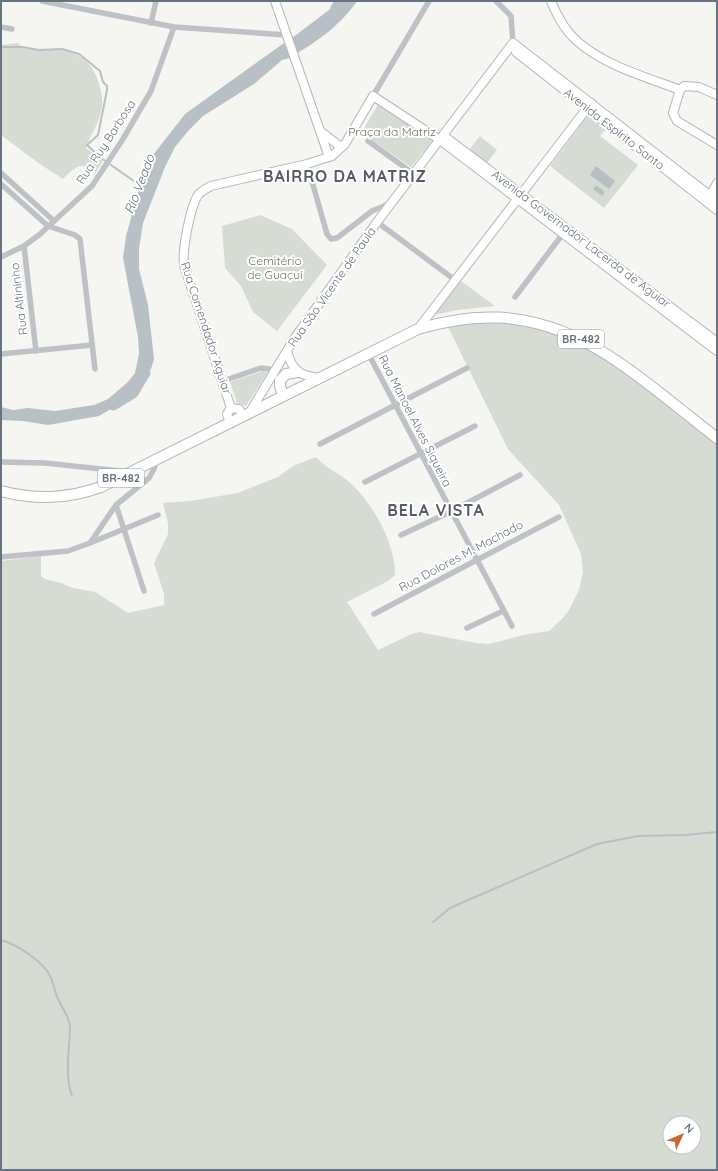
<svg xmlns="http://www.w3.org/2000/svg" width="718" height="1171" font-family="Quicksand,sans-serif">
	<rect width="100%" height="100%" fill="#f5f5f2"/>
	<g fill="#d6dbd3" fill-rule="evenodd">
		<path d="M18 43 24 49C54 50 84 45 97 78 100 87 103 96 102 105 101 121 91 133 86 148L103 161 96 172C80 161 76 166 63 179L37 162 1 135V45Z"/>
		<polygon points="379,103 432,141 411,167 361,133"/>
		<polygon points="589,114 606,129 600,136 638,165 604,208 550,166"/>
		<polygon points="480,136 497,150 486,164 469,150"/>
		<polygon points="260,215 292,229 327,265 277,331 253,312 241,286 225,268 222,226"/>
		<polygon points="461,281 495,306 458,310 434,315"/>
		<path d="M505 322 527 324 589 346 717 441V1170H1V561L41 556V576L45 579 61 583 73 588 95 592 128 613 164 605V594L154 563 168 534V523L163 503 190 501 238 493 278 477 293 466 316 457C324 466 333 471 343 477 369 496 396 542 395 575L388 581 347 602 378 650 412 634 419 632 476 643 489 644 523 635 549 631 563 618 569 610 579 590 583 572 581 554 559 505 508 449 448 327 479 323ZM670 1123H694V1147H670Z"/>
		<polygon points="263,371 268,372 246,406 237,403 230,382"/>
	</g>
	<g fill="#b8c0c5">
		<path d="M334 1H357C343 22 319 41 297 53L292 38 329 10Z"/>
		<polygon points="284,43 290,58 282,60 254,84 203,116 189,130 175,147 165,167 143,223 139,249 139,269 148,305 154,359 151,369 141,384 118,405 99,416 48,425 23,421 1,420 1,407 13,410 28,408 55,411 94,405 108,399 128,382 135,373 139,354 138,337 123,258 126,236 142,179 153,155 185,114"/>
		<polygon points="596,166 615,181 609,189 590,175"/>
		<polygon points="596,185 605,192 602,196 593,189"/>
	</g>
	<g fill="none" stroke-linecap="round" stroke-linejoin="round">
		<g stroke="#b8c0c5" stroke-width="2">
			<polyline points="1,47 22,47 39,50 62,49 79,54 100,71 103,82 107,86 107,90 98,135 87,145 101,158 141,186"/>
			<polyline points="433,922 450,908 597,844 638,836 685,835 717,832"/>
			<path d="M1 940C16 944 45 962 51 978 54 985 55 994 59 1001 63 1010 69 1016 70 1026 70 1050 64 1073 72 1096"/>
		</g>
		<polyline stroke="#b8c0c5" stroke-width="11" points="113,405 133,393 145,373"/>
		<g stroke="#b3b7bb" stroke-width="10">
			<g id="secondary">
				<polyline points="275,1 329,157"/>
				<path d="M551 1C557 16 565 31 578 42 606 66 646 77 680 90"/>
				<polyline points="516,52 717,210"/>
				<polyline points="717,95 699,87 684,86 680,90 673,113 677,121 717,145"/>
				<polyline points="320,131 341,147"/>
				<polyline points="444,136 717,342"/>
				<polyline points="708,200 717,183"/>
				<polyline points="418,329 591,103"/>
				<path d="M287 351C292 371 300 376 320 378"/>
				<path d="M231 408 184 265C182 250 190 208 198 195 201 191 206 189 211 186L307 164 332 156 345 144 373 96 440 140 717 351"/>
				<polyline points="250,412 294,339 377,222 513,43 717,201"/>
				<polyline points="230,423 227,414 231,408 239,409 243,416"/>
			</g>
		</g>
		<g stroke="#b3b6b9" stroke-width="12">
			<g id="highway">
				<polyline points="283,395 280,386 280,380 286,374 298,372"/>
				<path d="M1 491C36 500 67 499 101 487L418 329C551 288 620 363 717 438"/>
			</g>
		</g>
		<g stroke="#bec1c5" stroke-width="5.5">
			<polyline points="42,1 174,27 286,35"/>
			<polyline points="496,1 511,16 513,43"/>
			<polyline points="151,23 156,1"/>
			<polyline points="1,27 12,29"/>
			<polyline points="373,96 429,1"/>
			<polyline points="368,141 414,174"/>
			<polyline points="307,164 327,234 331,239 337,238 372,211 391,203"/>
			<polyline points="1,173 54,221"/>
			<polyline points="1,184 48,226 75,235 80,239 95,369"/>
			<polyline points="377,222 455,280"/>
			<polyline points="24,246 36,351"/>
			<polyline points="1,257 24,246 39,235 92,186 123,139 151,91 174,27"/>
			<polyline points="515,297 565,231"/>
			<polyline points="368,353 512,626"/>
			<polyline points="1,354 92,345"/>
			<polyline points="223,381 261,368 276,370"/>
			<polyline points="320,444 467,368"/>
			<polyline points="1,462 45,463 129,472"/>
			<polyline points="365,482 475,426"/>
			<polyline points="116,505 144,591"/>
			<polyline points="401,535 450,512 520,475"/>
			<polyline points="90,543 158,515"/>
			<polyline points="1,557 68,551 90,543 116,505 149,478 154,469 156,461"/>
			<polyline points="374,614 559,517"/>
			<polyline points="467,628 503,611"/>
		</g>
		<use href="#secondary" stroke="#fff" stroke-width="8"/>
		<use href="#highway" stroke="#fff" stroke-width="10"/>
	</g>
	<g text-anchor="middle" stroke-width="4" stroke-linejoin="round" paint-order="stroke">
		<g fill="#fff" stroke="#959da5" stroke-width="1">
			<rect x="558" y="330" width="46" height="18" rx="3"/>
			<rect x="98" y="469" width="46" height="18" rx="3"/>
		</g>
		<g font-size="11" font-weight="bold" fill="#67737f">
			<text x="581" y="343">BR-482</text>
			<text x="121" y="482">BR-482</text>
		</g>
		<g font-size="12" fill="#67737f" stroke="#fff">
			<text transform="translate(614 129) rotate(38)" y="4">Avenida Espírito Santo</text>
			<text transform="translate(106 142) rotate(-57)" y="4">Rua Ruy Barbosa</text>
			<text transform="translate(581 239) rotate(37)" y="4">Avenida Governador Lacerda de Aguiar</text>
			<text transform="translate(332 287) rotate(-55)" y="4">Rua São Vicente de Paula</text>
			<text transform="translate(19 299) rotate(-97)" y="4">Rua Altininho</text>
			<text transform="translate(206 328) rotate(72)" y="4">Rua Comendador Aguiar</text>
			<text transform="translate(415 421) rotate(63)" y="4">Rua Manoel Alves Siqueira</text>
			<text transform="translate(461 556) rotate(-28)" y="4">Rua Dolores M. Machado</text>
		</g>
		<g font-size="12" fill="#687765" stroke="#fff">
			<text x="392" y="136">Praça da Matriz</text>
			<text x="275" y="265">Cemitério<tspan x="275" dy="14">de Guaçuí</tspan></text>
		</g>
		<g font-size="13" font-style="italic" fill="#63737c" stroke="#fff">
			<text transform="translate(139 184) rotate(-69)" y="5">Rio Veado</text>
		</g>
		<g font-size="16" font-weight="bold" letter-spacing="1" fill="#545d65" stroke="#fff">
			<text x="345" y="182">BAIRRO DA MATRIZ</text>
			<text x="436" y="516">BELA VISTA</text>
		</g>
	</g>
	<rect width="718" height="1171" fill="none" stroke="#67737f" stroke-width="4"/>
	<g transform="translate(682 1135) rotate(46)"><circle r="19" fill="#ffffff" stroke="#c2c7cc"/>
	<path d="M0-3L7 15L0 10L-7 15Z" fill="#ce6539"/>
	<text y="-6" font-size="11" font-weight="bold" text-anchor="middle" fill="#67737f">N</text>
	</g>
</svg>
